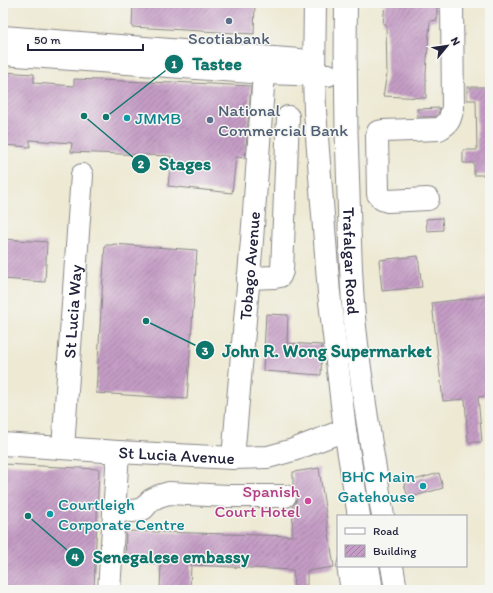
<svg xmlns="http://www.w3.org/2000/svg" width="493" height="593" font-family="Itim,sans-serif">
	<defs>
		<pattern id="building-hatch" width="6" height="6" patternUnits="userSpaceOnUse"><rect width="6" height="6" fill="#c49cc5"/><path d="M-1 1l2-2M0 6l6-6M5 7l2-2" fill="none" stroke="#9f7fa1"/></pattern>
	</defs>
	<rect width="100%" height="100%" fill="#f6f6f2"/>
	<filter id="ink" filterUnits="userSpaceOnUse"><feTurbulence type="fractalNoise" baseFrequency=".025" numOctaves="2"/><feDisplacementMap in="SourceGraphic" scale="8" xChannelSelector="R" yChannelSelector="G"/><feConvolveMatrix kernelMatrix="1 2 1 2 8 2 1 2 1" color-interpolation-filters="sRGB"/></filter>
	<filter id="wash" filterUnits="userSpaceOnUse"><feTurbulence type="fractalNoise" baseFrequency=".012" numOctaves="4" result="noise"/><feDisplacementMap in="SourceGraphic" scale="16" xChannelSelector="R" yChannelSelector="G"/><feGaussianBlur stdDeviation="0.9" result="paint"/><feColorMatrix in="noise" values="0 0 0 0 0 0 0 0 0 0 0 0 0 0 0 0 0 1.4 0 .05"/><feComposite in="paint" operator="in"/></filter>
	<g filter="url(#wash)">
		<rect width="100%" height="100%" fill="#ede9d3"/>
		<g id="blocks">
			<g fill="url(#building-hatch)">
				<polygon points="133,3 255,3 254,34 132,27"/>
				<polygon points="385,3 437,3 437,20 430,21 426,72 426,98 383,96 387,74 386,24 383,24"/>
				<polygon points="3,72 34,74 34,83 74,86 74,79 172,83 172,82 251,86 245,158 236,157 232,193 168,186 171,156 71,152 72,143 30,140 30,147 3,145"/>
				<polygon points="467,87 490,87 490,175 474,175 474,163 463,163 463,150 477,150 476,100 467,100"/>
				<polygon points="440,108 438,114 435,117 418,117 417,109"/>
				<polygon points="442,218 443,230 427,231 426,219"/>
				<polygon points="3,239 47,242 45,282 3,279"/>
				<polygon points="113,244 197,250 187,399 96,393 105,245 113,245"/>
				<polygon points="418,256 422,287 382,291 379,260"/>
				<polygon points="490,296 490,396 478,397 482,442 468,442 465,399 443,401 432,303"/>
				<polygon points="266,314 288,315 287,343 322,345 321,375 263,371"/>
				<polygon points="3,464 99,469 94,590 3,590"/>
				<polygon points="319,468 334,567 307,571 307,590 294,590 293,570 191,565 190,590 160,590 161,564 125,562 126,531 292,536 293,506 296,502 297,496 296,490 293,487 293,472"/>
				<polygon points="439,473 443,488 408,498 404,483"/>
			</g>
		</g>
	</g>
	<g filter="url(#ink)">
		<use href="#blocks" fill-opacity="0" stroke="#888687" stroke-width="1"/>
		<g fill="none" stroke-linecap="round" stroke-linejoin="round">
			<g stroke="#888687" stroke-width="24">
				<g id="minor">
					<path d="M428 199 388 201 382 199 378 194 377 136 378 132 383 131 439 129C450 123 450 119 453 107L452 3"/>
					<polyline points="248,278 275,277 280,276 282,271 288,117"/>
					<path id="s1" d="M3 444 118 452 233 458 268 457 293 450 345 430"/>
					<path id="s2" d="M63 448 82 175"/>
					<path id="s3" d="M233 458 252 240 264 73"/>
					<polyline points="114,510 133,511 143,509 151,500 159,496 169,493 228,496 285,496"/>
					<polyline points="348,566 352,590"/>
					<polyline points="109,590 118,452"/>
				</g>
			</g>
			<g stroke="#888687" stroke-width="24">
				<g id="major">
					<polyline points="315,3 314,75 315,111 329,293 345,430 359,516"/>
					<path id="s4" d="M346 3C345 72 346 140 349 209 350 248 351 288 355 327 362 390 372 453 383 516"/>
					<polyline points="3,37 299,60"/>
					<polyline points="3,54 264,73 328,75"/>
					<polyline points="368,566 372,590"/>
					<polyline points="392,566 396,590"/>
				</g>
			</g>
			<use href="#minor" stroke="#fff" stroke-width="22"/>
			<use href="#major" stroke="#fff" stroke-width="22"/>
		</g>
	</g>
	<g fill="#5c6f8a" stroke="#f6f6f2" stroke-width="1.5">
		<circle cx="229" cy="21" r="4"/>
		<circle cx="210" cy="120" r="4"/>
	</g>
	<g fill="#0f9aa8" stroke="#f6f6f2" stroke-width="1.5">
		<circle cx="127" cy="118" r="4"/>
		<circle cx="423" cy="486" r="4"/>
		<circle cx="50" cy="514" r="4"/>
	</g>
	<circle fill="#d1479c" stroke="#f6f6f2" stroke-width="1.5" cx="308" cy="501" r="4"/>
	<g text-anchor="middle" stroke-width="3" stroke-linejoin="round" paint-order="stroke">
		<g font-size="17" fill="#4e5e75" stroke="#f6f6f2">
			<text x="229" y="44">Scotiabank</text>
			<text x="218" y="116" text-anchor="start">National<tspan x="218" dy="20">Commercial Bank</tspan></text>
		</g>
		<g font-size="17" fill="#0d838f" stroke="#f6f6f2" text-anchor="start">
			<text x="135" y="124">JMMB</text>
			<text x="415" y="482" text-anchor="end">BHC Main<tspan x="415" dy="20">Gatehouse</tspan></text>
			<text x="58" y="510">Courtleigh<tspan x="58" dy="20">Corporate Centre</tspan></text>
		</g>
		<g font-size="17" fill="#22223b" stroke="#f6f6f2">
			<text dy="6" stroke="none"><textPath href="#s4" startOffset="258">Trafalgar Road</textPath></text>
			<text dy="6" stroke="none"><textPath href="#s3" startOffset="193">Tobago Avenue</textPath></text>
			<text dy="6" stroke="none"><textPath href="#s2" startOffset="137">St Lucia Way</textPath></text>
			<text dy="6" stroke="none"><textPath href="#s1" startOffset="174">St Lucia Avenue</textPath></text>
		</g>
		<g font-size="17" fill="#b23c85" stroke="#f6f6f2" text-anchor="end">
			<text x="300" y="497">Spanish<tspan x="300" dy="20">Court Hotel</tspan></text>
		</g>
	</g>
	<path fill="none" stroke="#0f766e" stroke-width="1.5" d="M106 117L174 64M84 116L141 164M146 321L205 350M28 516L75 557"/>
	<g fill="#0f766e" stroke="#f6f6f2" stroke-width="1.5">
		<circle cx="106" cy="117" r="4"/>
		<circle cx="84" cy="116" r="4"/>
		<circle cx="146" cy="321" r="4"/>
		<circle cx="28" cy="516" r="4"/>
		<circle cx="174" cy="64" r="10"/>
		<circle cx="141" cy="164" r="10"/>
		<circle cx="205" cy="350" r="10"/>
		<circle cx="75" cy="557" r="10"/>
	</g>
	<g font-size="12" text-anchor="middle" font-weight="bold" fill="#fff">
		<text x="174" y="68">1</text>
		<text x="141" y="168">2</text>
		<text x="205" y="355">3</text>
		<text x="75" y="561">4</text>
	</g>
	<g font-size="18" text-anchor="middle" font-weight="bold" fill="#0f766e" stroke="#f6f6f2" stroke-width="3" stroke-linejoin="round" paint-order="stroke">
		<text x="217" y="70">Tastee</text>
		<text x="185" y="170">Stages</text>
		<text x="327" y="357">John R. Wong Supermarket</text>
		<text x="171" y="563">Senegalese embassy</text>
	</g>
	<rect width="493" height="593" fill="none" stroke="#f6f6f2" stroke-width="16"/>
	<rect x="337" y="515" width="130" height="52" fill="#f6f6f2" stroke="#a1a1a9"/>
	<rect x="345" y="528" width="20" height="6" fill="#ffffff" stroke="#a1a1a9"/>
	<text x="373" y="535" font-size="12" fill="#22223b">Road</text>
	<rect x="345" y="545" width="20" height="12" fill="url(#building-hatch)" stroke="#a1a1a9"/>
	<text x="373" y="555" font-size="12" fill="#22223b">Building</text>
	<g transform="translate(447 46) rotate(61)" stroke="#f6f6f2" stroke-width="3" paint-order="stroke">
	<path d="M0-3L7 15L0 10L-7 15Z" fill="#22223b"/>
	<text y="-6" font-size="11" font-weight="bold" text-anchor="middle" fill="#22223b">N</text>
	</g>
	<path d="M28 44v6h115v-6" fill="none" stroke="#22223b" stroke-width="2"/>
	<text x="34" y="44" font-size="12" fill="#22223b" stroke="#f6f6f2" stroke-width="3" paint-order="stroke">50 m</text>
</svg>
